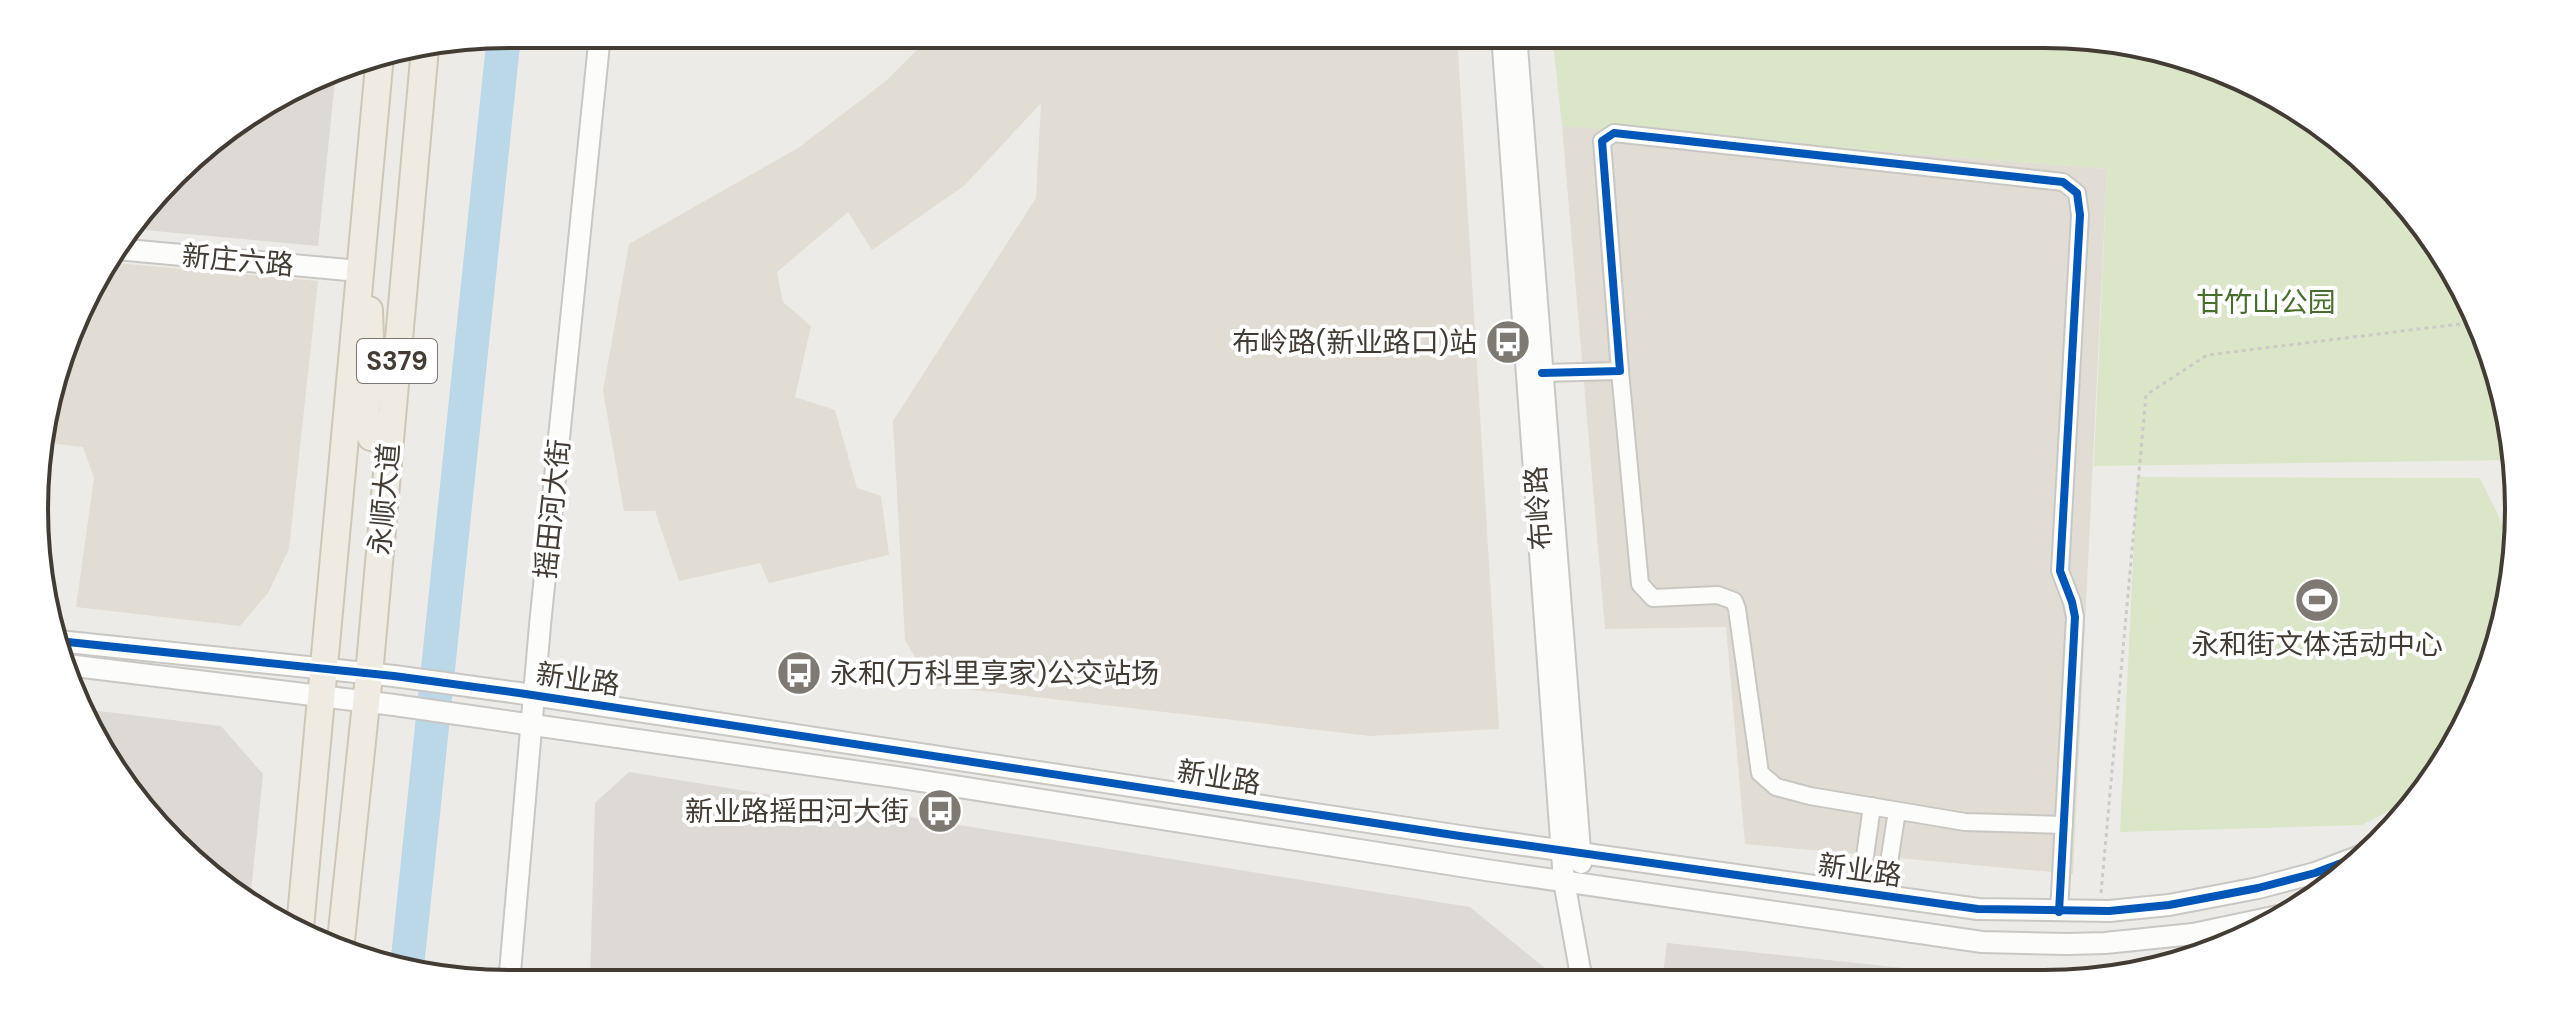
<svg xmlns="http://www.w3.org/2000/svg" width="2553" height="1018" font-family="'DM Sans','Noto Sans SC',sans-serif">
	<rect width="100%" height="100%" fill="#edebe7"/>
	<g fill="#e1ddd4">
		<polygon points="933,34 1038,34 1045,41 1046,34 1457,34 1499,729 1370,736 931,685 905,640 893,421 1036,198 1041,103 965,185 872,250 848,212 777,272 783,302 811,326 795,397 835,410 857,488 881,496 889,555 769,583 760,563 679,581 655,511 624,511 603,391 629,244 798,148 886,81"/>
		<polygon points="1562,126 2107,169 2073,874 1745,844 1726,627 1605,629"/>
		<polygon points="105,262 318,281 289,549 268,593 240,626 76,607 94,478 83,447 40,442 97,272"/>
	</g>
	<g fill="#dddad5">
		<polygon points="336,71 318,246 133,229 196,152"/>
		<polygon points="83,709 221,726 263,774 250,902 219,886 98,747"/>
		<polygon points="629,772 1470,907 1551,973 1551,981 590,984 595,803"/>
		<polygon points="1667,943 2018,980 1662,981"/>
	</g>
	<g fill="#dbe6c8">
		<polygon points="1552,34 2044,34 2196,59 2357,152 2470,299 2513,460 2094,466 2107,169 1562,126"/>
		<polygon points="2137,477 2480,478 2510,540 2494,661 2439,773 2419,795 2362,825 2120,832"/>
	</g>
	<g fill="none" stroke-linecap="round" stroke-linejoin="round">
		<polyline stroke="#bad8e8" stroke-width="34" points="407,967 504,35"/>
		<g stroke="#c9c7c3" stroke-width="20">
			<g id="minor">
				<polyline points="1620,371 1640,584 1653,598 1718,595 1734,601 1737,609 1760,773 1776,787 1810,796 1965,822 2064,825"/>
				<polyline points="1542,373 1620,371 1602,141 1614,133 2063,182 2077,193 2080,215 2060,571 2072,602 2075,617 2059,912"/>
				<polyline points="1860,892 1872,806"/>
				<polyline points="1884,895 1897,811"/>
			</g>
		</g>
		<g stroke="#c9c7c3" stroke-width="24">
			<g id="tertiary">
				<polyline points="1502,34 1564,881 1582,981"/>
				<polyline points="1516,34 1581,863"/>
				<polyline points="116,249 359,271"/>
				<polyline points="58,641 394,676 519,693 1460,836 1978,909 2109,911 2169,905 2258,888 2315,873 2368,853"/>
				<polyline points="67,665 394,705 896,777 1486,870 1982,942 2067,944 2105,943 2193,934 2283,915"/>
				<polyline points="509,984 540,625 600,34"/>
			</g>
		</g>
		<g stroke="#cec6b6" stroke-width="30">
			<g id="primary">
				<path d="M369 310 371 368 365 424 371 437C384 441 387 427 392 417"/>
				<polyline points="300,928 380,55"/>
				<polyline points="340,950 369,675 425,48"/>
			</g>
		</g>
		<g stroke="#cccac6" stroke-width="3" stroke-dasharray="4 4" stroke-linecap="butt">
			<polyline points="2166,54 2233,80"/>
			<polyline points="2101,893 2146,395 2207,355 2476,322"/>
		</g>
		<use href="#minor" stroke="#fcfcfb" stroke-width="16"/>
		<use href="#tertiary" stroke="#fcfcfb" stroke-width="20"/>
		<use href="#primary" stroke="#efebe3" stroke-width="26"/>
		<g stroke="#fff" stroke-width="13">
			<g id="cycleway">
				<polyline points="1542,373 1620,371 1602,141 1614,133 2063,182 2077,193 2080,215 2060,571 2072,602 2075,617 2059,912"/>
				<polyline points="58,641 394,676 519,693 1460,836 1978,909 2109,911 2169,905 2258,888 2315,873 2368,853"/>
			</g>
		</g>
		<use href="#cycleway" stroke="#0057b8" stroke-width="8"/>
	</g>
	<defs>
		<g id="bus-disc" transform="scale(2.3)"><circle r="9.5" fill="#7e7973" stroke="#fff"/><path d="M-5-6H5V4H4V6H2V4H-2V6H-4V4H-5ZM-3.5-4V0h7V-4ZM-3.5 1.2v1.5H-2V1.2ZM2 1.2v1.5H3.5V1.2Z" fill="#fff"/></g>
		<g id="stadium-disc" transform="scale(2.3)"><circle r="9.5" fill="#7e7973" stroke="#fff"/><path d="M0-5a6.5 5 0 1 0 0 10a6.5 5 0 1 0 0-10ZM-3.5-1.8h7v3.6h-7Z" fill="#fff"/></g>
	</defs>
	<g fill-rule="evenodd">
		<use href="#bus-disc" x="1508" y="342"/>
		<use href="#stadium-disc" x="2317" y="600"/>
		<use href="#bus-disc" x="799" y="673"/>
		<use href="#bus-disc" x="940" y="811"/>
	</g>
	<g text-anchor="middle" stroke-width="8" stroke-linejoin="round" paint-order="stroke">
		<rect fill="#fff" stroke="#7b7671" stroke-width="2" x="357" y="339" width="80" height="44" rx="6"/>
		<g font-size="26" font-weight="bold" fill="#423c34">
			<text x="397" y="370">S379</text>
		</g>
		<g font-size="28" fill="#423c34" stroke="#fff">
			<text transform="translate(238 260) rotate(5)" y="10">新庄六路</text>
			<text transform="translate(384 499) rotate(-85)" y="10">永顺大道</text>
			<text transform="translate(1538 508) rotate(-94)" y="10">布岭路</text>
			<text transform="translate(552 509) rotate(-84)" y="10">摇田河大街</text>
			<text transform="translate(578 679) rotate(8)" y="10">新业路</text>
			<text transform="translate(1219 777) rotate(9)" y="10">新业路</text>
			<text transform="translate(1860 870) rotate(8)" y="10">新业路</text>
		</g>
		<g font-size="28" fill="#486e2d" stroke="#fff">
			<text x="2266" y="312">甘竹山公园</text>
		</g>
		<g font-size="28" fill="#423c34" stroke="#fff" text-anchor="end">
			<text x="1477" y="352">布岭路(新业路口)站</text>
			<text x="2317" y="654" text-anchor="middle">永和街文体活动中心</text>
			<text x="830" y="683" text-anchor="start">永和(万科里享家)公交站场</text>
			<text x="909" y="821">新业路摇田河大街</text>
		</g>
	</g>
	<path d="M0 0H2553V1018H0ZM509 48H2044A461 461 0 0 1 2505 509V509A461 461 0 0 1 2044 970H509A461 461 0 0 1 48 509V509A461 461 0 0 1 509 48Z" fill="#fff" fill-rule="evenodd"/>
	<path fill="none" stroke="#423c34" stroke-width="4" d="M509 48H2044A461 461 0 0 1 2505 509V509A461 461 0 0 1 2044 970H509A461 461 0 0 1 48 509V509A461 461 0 0 1 509 48Z"/>
</svg>
